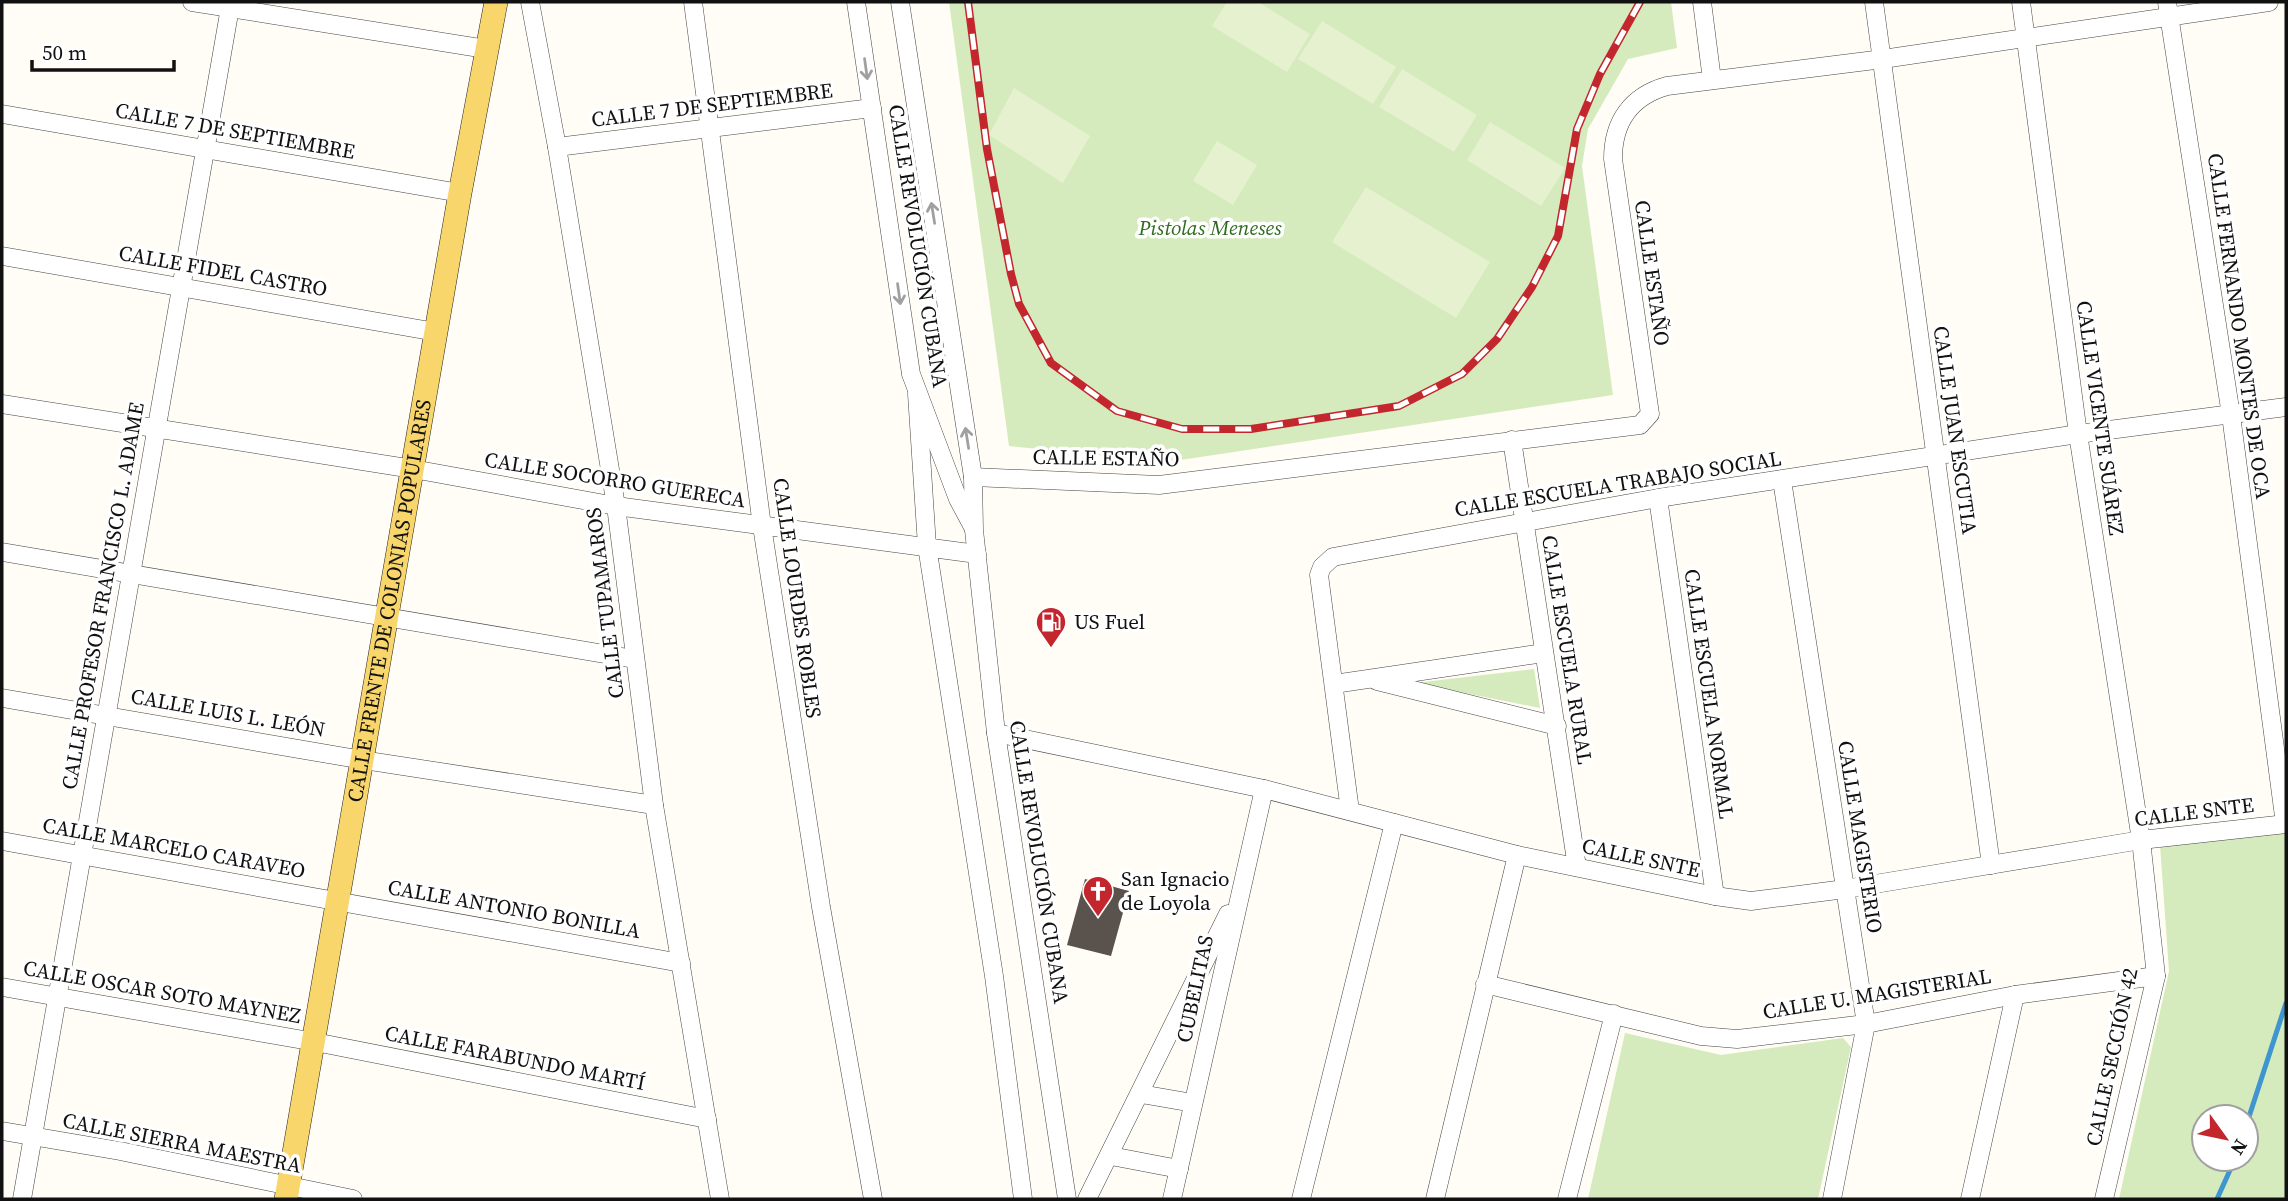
<svg xmlns="http://www.w3.org/2000/svg" width="2288" height="1201" font-family="'Source Serif 4',serif">
	<rect width="100%" height="100%" fill="#fffdf5"/>
	<g fill="#d5ebbd" fill-rule="evenodd">
		<polygon points="949,2 1671,2 1677,48 1628,59 1588,129 1582,166 1613,395 1167,462 1009,446"/>
		<polygon points="1534,669 1540,708 1415,683"/>
		<path d="M2286 830V1199H2119L2169 971 2160 845ZM2204 1117H2246V1159H2204Z"/>
		<polygon points="1625,1033 1721,1055 1843,1038 1851,1047 1818,1199 1588,1199"/>
	</g>
	<g fill="#e6f2cf">
		<polygon points="1227,2 1258,2 1310,34 1287,72 1212,26"/>
		<polygon points="1322,21 1396,67 1373,104 1298,59"/>
		<polygon points="1402,69 1477,115 1454,152 1379,107"/>
		<polygon points="1014,88 1090,136 1063,183 989,135"/>
		<polygon points="1490,122 1565,168 1541,206 1467,160"/>
		<polygon points="1217,141 1257,165 1233,205 1193,181"/>
		<polygon points="1366,187 1490,262 1456,318 1332,242"/>
	</g>
	<g fill="none" stroke-linecap="round" stroke-linejoin="round">
		<g stroke="#3f96cf" stroke-width="5">
			<polyline points="2246,1126 2286,1003"/>
			<polyline points="2217,1199 2235,1159"/>
		</g>
	</g>
	<polygon fill="#5a524d" points="1085,879 1129,891 1111,956 1067,945"/>
	<g fill="none" stroke-linecap="round" stroke-linejoin="round">
		<g stroke="#444" stroke-width="19">
			<g id="minor">
				<polyline points="192,2 486,49"/>
				<polyline points="530,2 557,147 616,506 654,805 720,1199"/>
				<polyline points="693,2 762,526 821,907 873,1199"/>
				<polyline points="856,2 911,374 958,499 973,527"/>
				<polyline points="900,2 973,477 974,530 996,733 1067,1199"/>
				<polyline points="1702,2 1712,80"/>
				<polyline points="1874,2 1991,865"/>
				<polyline points="2021,2 2078,434 2141,840 2156,976 2104,1199"/>
				<polyline points="2167,2 2231,415 2285,824"/>
				<polyline points="2,114 460,193"/>
				<polyline points="557,147 872,108"/>
				<polyline points="2,256 436,332"/>
				<polyline points="917,394 927,546 994,976 1023,1199"/>
				<polyline points="2,404 413,469 616,506 977,554"/>
				<polyline points="1512,440 1577,867"/>
				<path d="M973 477 1159 485 1640 425 1650 414 1613 159C1613 122 1631 96 1667 86L1883 59 2269 2"/>
				<polyline points="1782,480 1866,1024 1832,1199"/>
				<polyline points="1658,498 1715,896"/>
				<polyline points="2,552 634,659"/>
				<polyline points="1377,681 1557,726"/>
				<polyline points="1334,684 1544,653"/>
				<polyline points="2,698 363,760 654,805"/>
				<polyline points="996,733 1264,789 1517,855 1715,896 1751,901 1845,889 2141,840 2286,824"/>
				<polyline points="1350,811 1319,575 1322,567 1333,557 1658,498 2078,434 2286,407"/>
				<polyline points="2,841 681,963"/>
				<polyline points="1485,984 1701,1036 1737,1039 1866,1024 2015,995 2156,976"/>
				<polyline points="2,987 315,1042 707,1119"/>
				<polyline points="1141,1094 1193,1103"/>
				<polyline points="2,1131 120,1151 353,1199"/>
				<polyline points="1111,1156 1179,1169"/>
				<polyline points="22,1199 231,2"/>
				<polyline points="1087,1199 1228,914"/>
				<polyline points="1172,1199 1264,789"/>
				<polyline points="1301,1199 1394,823"/>
				<polyline points="1435,1199 1517,855"/>
				<polyline points="1567,1199 1614,1014"/>
				<polyline points="1970,1199 2015,995"/>
			</g>
		</g>
		<g stroke="#222" stroke-width="24">
			<g id="major">
				<path id="s1" d="M286 1199 460 193 496 2"/>
			</g>
		</g>
		<use href="#minor" stroke="#fff" stroke-width="18"/>
		<use href="#major" stroke="#f9d66b" stroke-width="23"/>
		<g stroke="#c4262e" stroke-width="8">
			<polyline id="rail" points="968,2 987,149 1011,274 1019,304 1051,363 1117,411 1182,429 1251,429 1399,406 1462,374 1497,339 1532,287 1558,236 1577,129 1600,74 1640,2"/>
		</g>
		<use href="#rail" stroke="#fff" stroke-width="5" stroke-dasharray="16" stroke-linecap="butt"/>
	</g>
	<defs><path id="oneway-shaft" d="M-6 0H5M1.5-3L5.5 0L1.5 3" fill="none" stroke-width="1.6" stroke-linecap="round" stroke-linejoin="round" transform="scale(1.75)"/></defs>
	<g stroke="#a0a0a0">
		<use href="#oneway-shaft" transform="translate(866 69) rotate(82)"/>
		<use href="#oneway-shaft" transform="translate(933 213) rotate(-99)"/>
		<use href="#oneway-shaft" transform="translate(899 294) rotate(82)"/>
		<use href="#oneway-shaft" transform="translate(967 438) rotate(-99)"/>
	</g>
	<defs>
		<g id="fuel-pin" transform="scale(1.575)"><path d="M0 17L-7.5 6A9.5 9.5 0 1 1 7.5 6Z" fill="#c4262e" stroke="#fff"/><path d="M-5.5-6h7V0h2V4h1.3V-2.5L3-4.5l.8-.8L6-3V5H2.5V1h-1V6h-7ZM-4.2-4.7v3.2H.2V-4.7Z" fill="#fff"/></g>
		<g id="church-pin" transform="scale(1.575)"><path d="M0 17L-7.5 6A9.5 9.5 0 1 1 7.5 6Z" fill="#c4262e" stroke="#fff"/><path d="M-1.2-6h2.4v3.5h3.3v2.4h-3.3V6h-2.4V-.1h-3.3v-2.4h3.3Z" fill="#fff"/></g>
	</defs>
	<g fill-rule="evenodd">
		<use href="#fuel-pin" x="1051" y="622"/>
		<use href="#church-pin" x="1098" y="891"/>
	</g>
	<g text-anchor="middle" stroke-width="7" stroke-linejoin="round" paint-order="stroke">
		<g font-size="21" fill="#111" stroke="#fff">
			<text transform="translate(712 105) rotate(-7)" y="7">CALLE 7 DE SEPTIEMBRE</text>
			<text transform="translate(235 131) rotate(10)" y="7">CALLE 7 DE SEPTIEMBRE</text>
			<text transform="translate(918 246) rotate(81)" y="7">CALLE REVOLUCIÓN CUBANA</text>
			<text transform="translate(223 271) rotate(10)" y="7">CALLE FIDEL CASTRO</text>
			<text transform="translate(1652 273) rotate(82)" y="7">CALLE ESTAÑO</text>
			<text transform="translate(2239 326) rotate(82)" y="7">CALLE FERNANDO MONTES DE OCA</text>
			<text transform="translate(2100 418) rotate(82)" y="7">CALLE VICENTE SUÁREZ</text>
			<text transform="translate(1955 430) rotate(82)" y="7">CALLE JUAN ESCUTIA</text>
			<text transform="translate(1106 458) rotate(1)" y="7">CALLE ESTAÑO</text>
			<text transform="translate(615 480) rotate(9)" y="7">CALLE SOCORRO GUERECA</text>
			<text transform="translate(1618 484) rotate(-9)" y="7">CALLE ESCUELA TRABAJO SOCIAL</text>
			<text transform="translate(103 596) rotate(-80)" y="7">CALLE PROFESOR FRANCISCO L. ADAME</text>
			<text transform="translate(797 598) rotate(82)" y="7">CALLE LOURDES ROBLES</text>
			<text dy="7" stroke="none"><textPath href="#s1" startOffset="607">CALLE FRENTE DE COLONIAS POPULARES</textPath></text>
			<text transform="translate(605 603) rotate(-97)" y="7">CALLE TUPAMAROS</text>
			<text transform="translate(1567 650) rotate(81)" y="7">CALLE ESCUELA RURAL</text>
			<text transform="translate(1709 694) rotate(82)" y="7">CALLE ESCUELA NORMAL</text>
			<text transform="translate(228 713) rotate(10)" y="7">CALLE LUIS L. LEÓN</text>
			<text transform="translate(2194 812) rotate(-7)" y="7">CALLE SNTE</text>
			<text transform="translate(1860 837) rotate(81)" y="7">CALLE MAGISTERIO</text>
			<text transform="translate(174 848) rotate(10)" y="7">CALLE MARCELO CARAVEO</text>
			<text transform="translate(1641 858) rotate(12)" y="7">CALLE SNTE</text>
			<text transform="translate(1039 862) rotate(81)" y="7">CALLE REVOLUCIÓN CUBANA</text>
			<text transform="translate(514 909) rotate(10)" y="7">CALLE ANTONIO BONILLA</text>
			<text transform="translate(1195 989) rotate(-78)" y="7">CUBELITAS</text>
			<text transform="translate(162 992) rotate(10)" y="7">CALLE OSCAR SOTO MAYNEZ</text>
			<text transform="translate(1877 994) rotate(-9)" y="7">CALLE U. MAGISTERIAL</text>
			<text transform="translate(2112 1057) rotate(-78)" y="7">CALLE SECCIÓN 42</text>
			<text transform="translate(515 1058) rotate(11)" y="7">CALLE FARABUNDO MARTÍ</text>
			<text transform="translate(182 1143) rotate(11)" y="7">CALLE SIERRA MAESTRA</text>
		</g>
		<g font-size="21" font-style="italic" fill="#2f6b1f" stroke="#fff">
			<text x="1210" y="235">Pistolas Meneses</text>
		</g>
		<g font-size="21" fill="#111" stroke="#fff" text-anchor="start">
			<text x="1074" y="629">US Fuel</text>
			<text x="1121" y="886">San Ignacio<tspan x="1121" dy="24">de Loyola</tspan></text>
		</g>
	</g>
	<rect width="2288" height="1201" fill="none" stroke="#111111" stroke-width="7"/>
	<g transform="translate(2225 1138) rotate(123)"><circle r="33" fill="#ffffff" stroke="#a0a0a0" stroke-width="2"/>
	<path d="M0-5L12 26L0 18L-12 26Z" fill="#c4262e"/>
	<text y="-10" font-size="19" font-weight="bold" text-anchor="middle" fill="#111111">N</text>
	</g>
	<path d="M32 60v10h142v-10" fill="none" stroke="#111111" stroke-width="3.5"/>
	<text x="42" y="60" font-size="21" fill="#111111" stroke="#ffffff" stroke-width="5" paint-order="stroke">50 m</text>
</svg>
